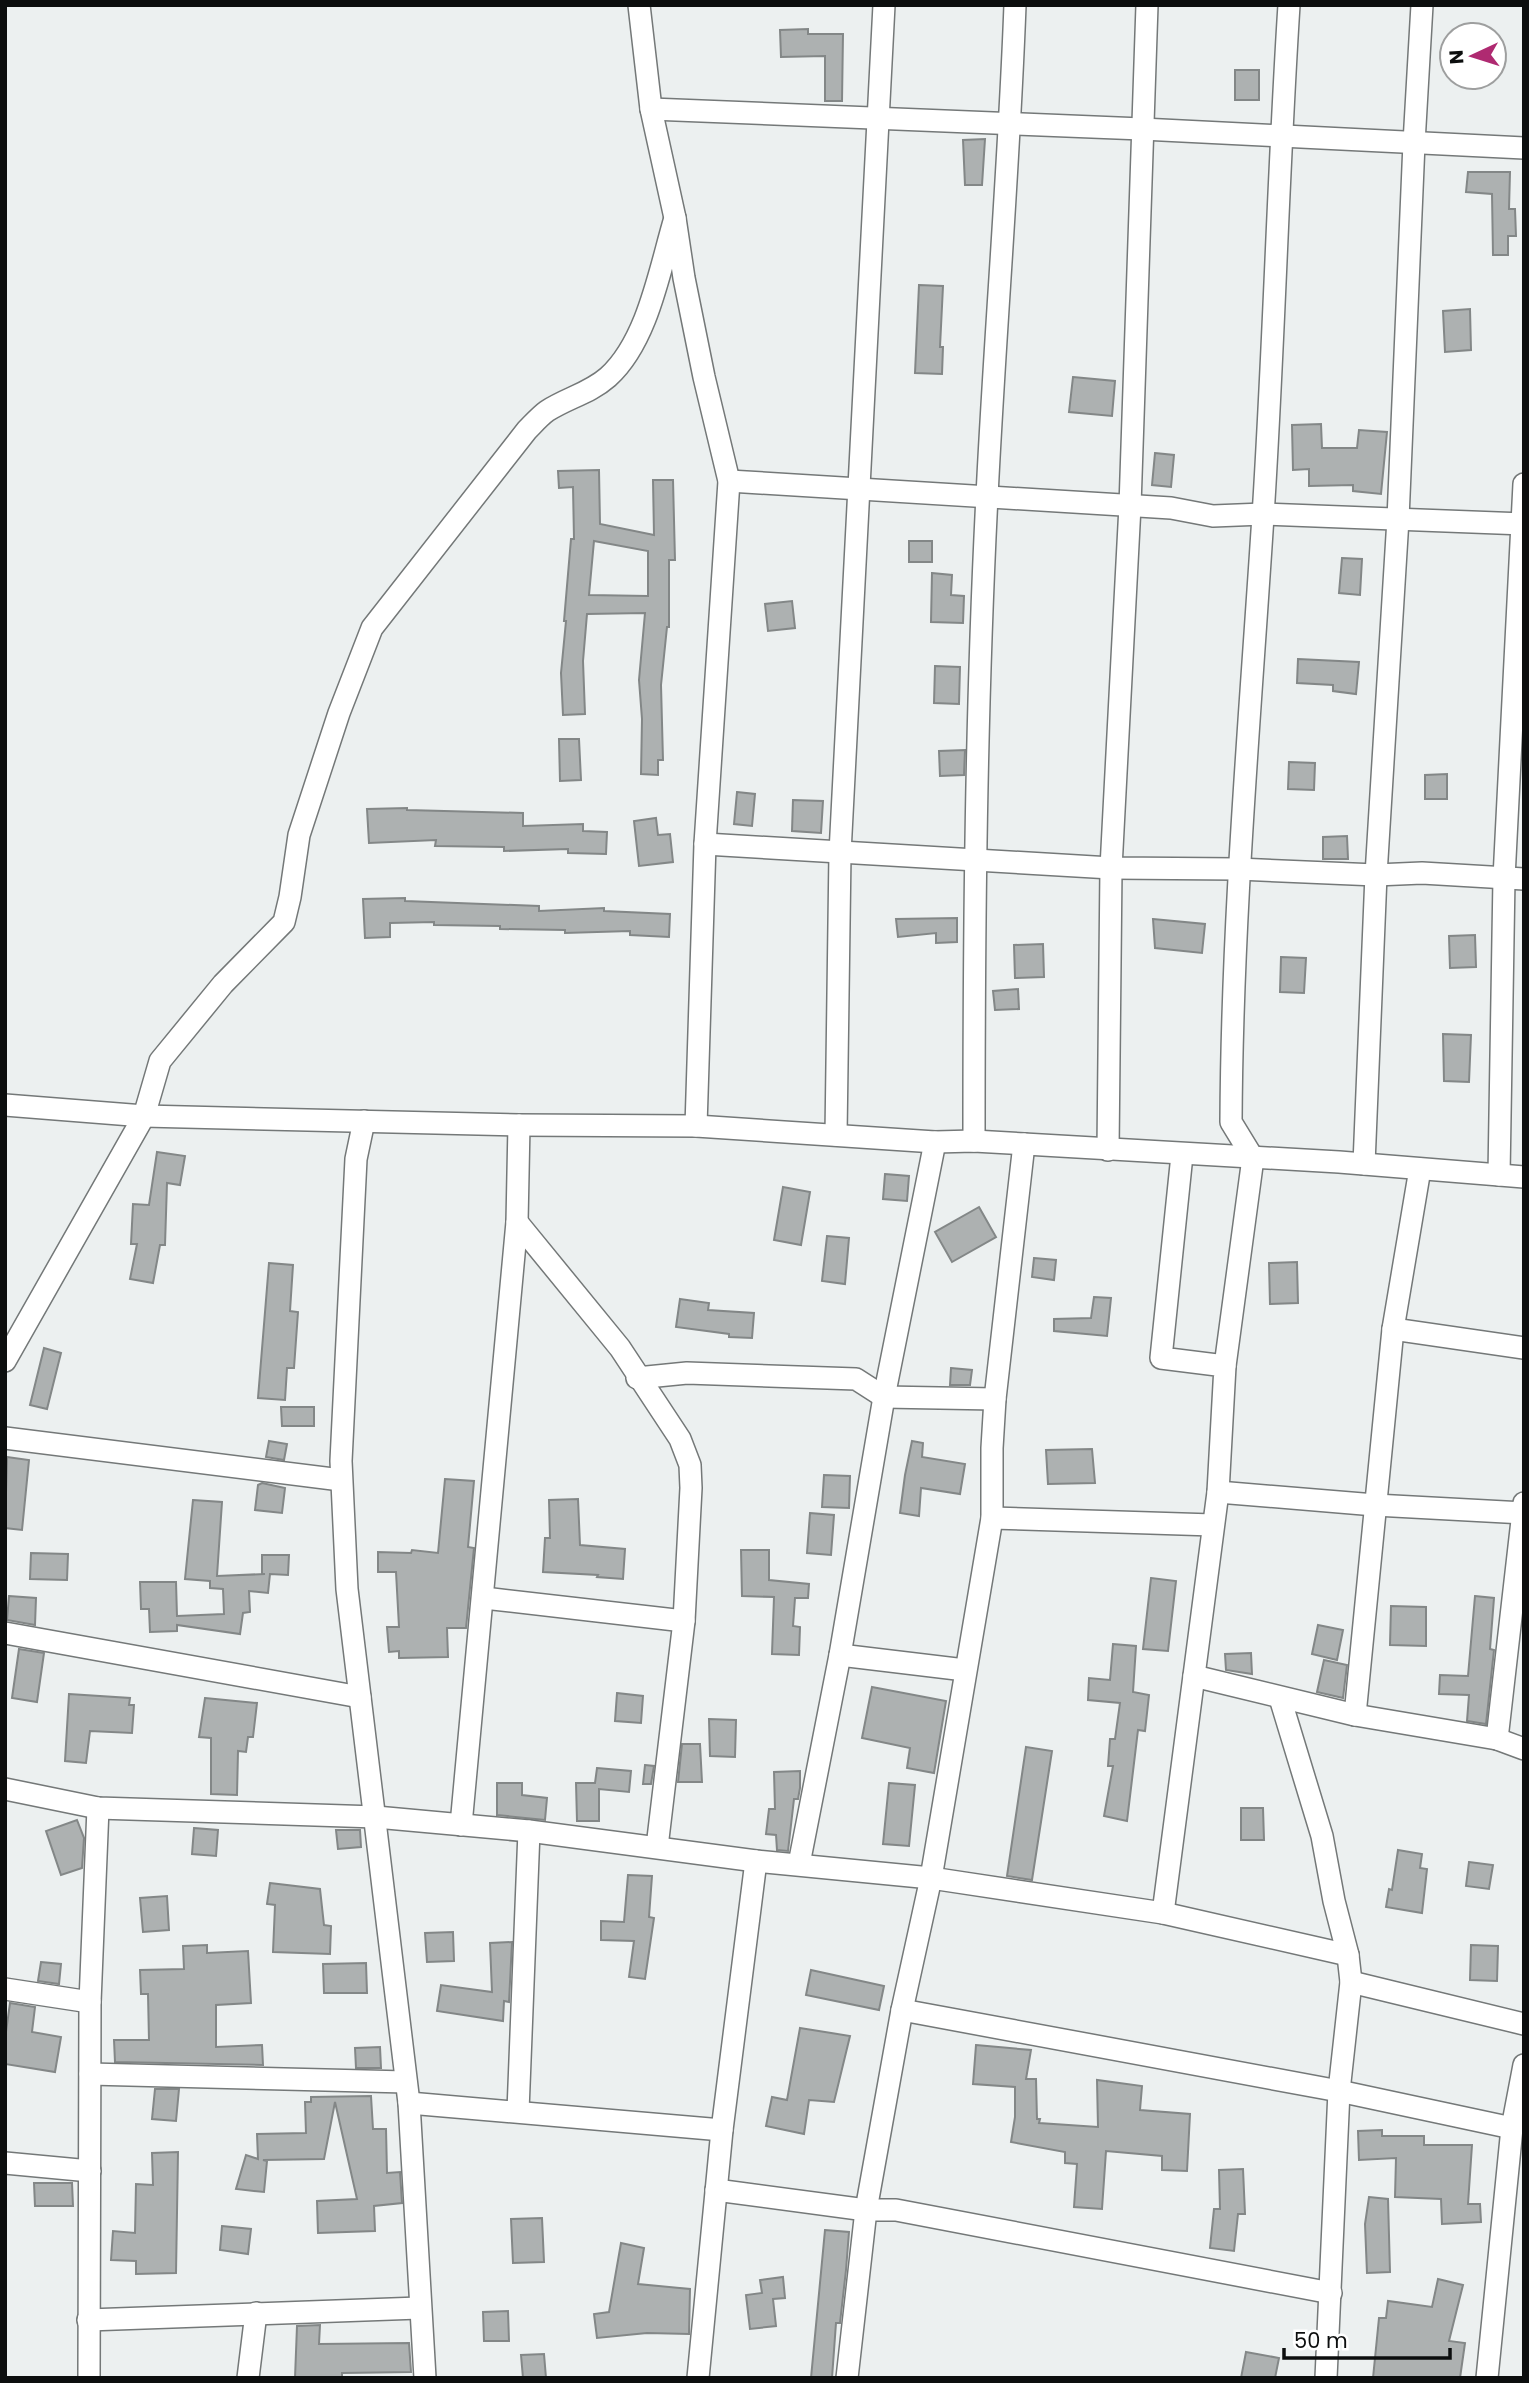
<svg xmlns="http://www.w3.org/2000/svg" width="1529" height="2383" font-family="Poppins,sans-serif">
	<rect width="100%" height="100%" fill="#ecf0f0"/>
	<g fill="#adb1b1" stroke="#838787" stroke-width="2" fill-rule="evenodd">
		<polygon points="808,29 808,34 843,34 842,101 825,101 825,56 781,57 780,30"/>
		<rect x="1235" y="70" width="24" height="30"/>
		<polygon points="985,139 982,185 965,185 963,140"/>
		<polygon points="1468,172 1510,172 1509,209 1515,209 1516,236 1508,236 1508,255 1493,255 1492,194 1466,192"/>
		<polygon points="919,285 943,286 940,347 943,347 942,374 915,373"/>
		<polygon points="1470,309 1471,350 1445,352 1443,311"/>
		<polygon points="1073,377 1115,381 1112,416 1069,412"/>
		<polygon points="1321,424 1322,448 1357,448 1359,430 1387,432 1381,494 1353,491 1353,485 1309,486 1309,469 1293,470 1292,425"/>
		<polygon points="1155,453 1174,455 1171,487 1152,485"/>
		<path d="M599 470 600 524 654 535 653 480H673L675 560H669V627H667L661 685 663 760H658V775L641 774 642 719 639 680 645 613 587 614 583 661 585 714 563 715 561 673 566 621H564L571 539H574L573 487 559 488 558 471ZM594 541 648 551V596L589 595Z"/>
		<rect x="909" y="541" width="23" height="21"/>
		<polygon points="1342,558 1362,559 1360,595 1339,593"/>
		<polygon points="932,573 952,575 951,595 964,596 963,623 931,622"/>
		<polygon points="792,601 795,628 768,631 765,604"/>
		<polygon points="1298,659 1359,662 1356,694 1333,691 1333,685 1297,683"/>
		<polygon points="935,666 960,667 959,704 934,703"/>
		<polygon points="559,739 579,739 581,780 560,781"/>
		<polygon points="965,750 964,775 940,776 939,751"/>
		<polygon points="1289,762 1315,763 1314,790 1288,789"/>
		<polygon points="1447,774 1447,799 1425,799 1425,775"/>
		<polygon points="737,792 755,794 752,826 734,824"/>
		<polygon points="793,800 823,801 821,833 792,831"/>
		<polygon points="407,808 407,810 523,813 523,826 583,824 583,831 607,832 606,854 568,853 568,849 504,851 504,847 435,846 436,840 369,843 367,809"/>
		<polygon points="656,818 658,835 670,834 673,862 639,866 634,821"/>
		<polygon points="1347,836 1348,859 1323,859 1323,837"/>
		<polygon points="405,898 405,901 539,906 539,911 604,908 604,911 670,914 669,937 630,935 630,931 565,933 565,930 500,929 500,926 434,925 434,922 390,923 390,937 365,938 363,899"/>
		<polygon points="957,918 957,942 936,943 936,933 898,937 896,919"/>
		<polygon points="1153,919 1205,924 1202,953 1155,948"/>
		<polygon points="1475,935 1476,967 1450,968 1449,936"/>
		<polygon points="1043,944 1044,977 1015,978 1014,945"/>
		<polygon points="1281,957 1306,958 1304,993 1280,992"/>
		<polygon points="1018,989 1019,1009 995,1010 993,991"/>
		<polygon points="1443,1034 1471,1035 1469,1082 1444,1081"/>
		<polygon points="157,1152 185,1156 180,1185 167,1183 165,1245 160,1245 153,1283 130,1279 137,1244 131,1244 133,1204 149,1205"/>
		<polygon points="885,1174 909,1176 907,1201 883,1199"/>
		<polygon points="783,1187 810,1192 801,1245 774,1240"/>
		<polygon points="979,1207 996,1237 952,1262 935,1232"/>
		<polygon points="827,1236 849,1238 845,1284 822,1281"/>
		<polygon points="1034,1258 1056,1260 1054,1280 1032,1277"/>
		<polygon points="1297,1262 1298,1303 1270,1304 1269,1263"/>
		<polygon points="269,1263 293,1265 290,1311 298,1312 294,1368 287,1368 285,1400 258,1398"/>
		<polygon points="1094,1297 1111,1298 1107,1336 1054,1331 1054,1319 1091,1318"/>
		<polygon points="680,1299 709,1303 708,1310 754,1313 752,1338 729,1337 729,1334 676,1327"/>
		<polygon points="44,1348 61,1353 47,1409 30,1405"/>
		<polygon points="951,1368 972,1370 970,1385 950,1385"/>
		<polygon points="281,1407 314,1407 314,1426 282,1426"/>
		<polygon points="269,1441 287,1444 284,1460 266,1457"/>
		<polygon points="912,1441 923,1443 922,1457 965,1464 960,1494 921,1488 919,1516 900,1513 905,1475"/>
		<polygon points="1092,1449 1095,1483 1048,1484 1046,1450"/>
		<polygon points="7,1457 29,1460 22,1530 5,1528"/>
		<polygon points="824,1475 850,1476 849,1508 822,1507"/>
		<polygon points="445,1479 474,1481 468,1547 474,1548 466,1628 447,1628 448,1657 399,1658 399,1651 389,1652 387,1627 399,1627 396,1572 378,1572 378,1552 411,1553 412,1550 438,1553"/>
		<polygon points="262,1483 285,1488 282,1513 255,1510 258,1485"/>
		<polygon points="578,1499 580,1545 625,1549 623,1579 597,1577 598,1575 543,1572 545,1538 550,1538 549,1500"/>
		<polygon points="193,1500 222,1502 217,1576 265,1574 262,1574 262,1555 289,1555 288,1575 270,1574 268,1593 249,1591 250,1612 243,1613 240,1634 177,1625 177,1631 150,1632 149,1609 141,1609 140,1582 176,1582 177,1616 224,1614 223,1589 210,1588 210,1581 185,1579"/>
		<polygon points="810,1513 834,1515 831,1555 807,1553"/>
		<polygon points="741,1550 769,1550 769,1580 809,1584 808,1598 795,1598 793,1626 800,1627 799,1655 772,1654 774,1597 742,1596"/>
		<polygon points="31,1553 68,1554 67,1580 30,1579"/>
		<polygon points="1151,1578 1176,1581 1168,1651 1143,1649"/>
		<polygon points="9,1596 36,1598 35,1625 7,1620"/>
		<polygon points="1475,1596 1494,1598 1490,1649 1494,1650 1486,1724 1467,1721 1469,1695 1439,1694 1440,1675 1468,1676"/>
		<polygon points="1391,1606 1426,1607 1426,1646 1390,1645"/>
		<polygon points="1318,1625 1343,1630 1337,1660 1312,1654"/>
		<polygon points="1113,1644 1136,1646 1133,1692 1149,1695 1145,1731 1138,1730 1127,1821 1104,1816 1113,1766 1108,1766 1110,1739 1115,1739 1120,1703 1088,1700 1089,1678 1110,1680"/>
		<polygon points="19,1649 44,1653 37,1702 12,1698"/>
		<polygon points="1251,1653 1252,1674 1226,1670 1225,1654"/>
		<polygon points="1324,1660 1347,1665 1343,1698 1317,1692"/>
		<polygon points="872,1687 946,1701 934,1773 907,1768 910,1748 862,1738"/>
		<polygon points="617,1693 643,1696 641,1723 615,1721"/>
		<polygon points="69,1694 130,1698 129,1705 134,1705 132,1733 90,1731 86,1763 65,1761"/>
		<polygon points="205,1698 257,1703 253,1737 248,1737 246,1752 238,1751 237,1795 211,1794 211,1738 199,1737"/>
		<polygon points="709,1719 736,1720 735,1757 710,1756"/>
		<polygon points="682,1744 700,1744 702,1782 678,1782"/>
		<polygon points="1026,1747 1052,1751 1032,1880 1007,1876"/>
		<polygon points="645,1765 654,1766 651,1784 643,1784"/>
		<polygon points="597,1768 631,1771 629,1792 599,1789 599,1821 577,1821 576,1783 595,1783"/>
		<polygon points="800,1771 800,1788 798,1799 794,1799 788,1851 777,1850 776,1835 766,1834 769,1809 775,1809 774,1772"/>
		<polygon points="497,1783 522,1783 522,1795 547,1798 545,1820 497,1815"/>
		<polygon points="889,1783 915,1785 909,1846 883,1844"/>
		<polygon points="1241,1808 1263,1808 1264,1840 1241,1840"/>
		<polygon points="77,1820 84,1838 82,1868 61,1875 46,1831"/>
		<polygon points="194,1828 218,1830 216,1856 192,1854"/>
		<polygon points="336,1830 360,1830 361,1847 338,1849"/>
		<polygon points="1398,1850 1422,1854 1420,1868 1427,1869 1422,1913 1386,1907 1389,1889 1392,1890"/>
		<polygon points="1469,1862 1493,1865 1489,1889 1466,1886"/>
		<polygon points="628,1875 652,1876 649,1917 654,1918 645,1979 629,1977 634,1941 601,1940 601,1921 624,1922"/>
		<polygon points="270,1883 320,1889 324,1925 331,1926 330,1954 273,1952 275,1905 267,1904"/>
		<polygon points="167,1896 169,1930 143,1932 140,1898"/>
		<polygon points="453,1932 454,1961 427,1962 425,1933"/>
		<polygon points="512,1942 509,2002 504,2001 503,2021 437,2011 441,1985 492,1992 490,1943"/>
		<polygon points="207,1945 207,1953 248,1951 251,2003 216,2005 216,2047 262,2045 263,2065 115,2062 114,2040 149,2040 148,1994 141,1994 140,1970 184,1969 183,1946"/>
		<polygon points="1471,1945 1498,1946 1497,1981 1470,1980"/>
		<polygon points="41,1962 61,1964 59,1984 38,1981"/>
		<polygon points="366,1963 367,1993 324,1993 323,1964"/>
		<polygon points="811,1970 884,1986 879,2010 806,1995"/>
		<polygon points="10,2003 35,2007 32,2032 61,2037 55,2072 5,2064 5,2039"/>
		<polygon points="800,2028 850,2036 834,2102 809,2100 804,2134 766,2126 772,2097 787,2100"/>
		<polygon points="976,2045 1031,2050 1026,2079 1036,2079 1037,2119 1040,2119 1039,2123 1098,2127 1097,2080 1142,2086 1140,2110 1190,2114 1187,2171 1162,2170 1162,2156 1106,2151 1102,2209 1074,2207 1077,2164 1065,2163 1065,2152 1011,2142 1015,2117 1015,2087 973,2084"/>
		<polygon points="380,2047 381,2068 356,2068 355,2048"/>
		<polygon points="155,2089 179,2089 176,2121 152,2119"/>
		<polygon points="371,2096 373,2129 386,2129 387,2173 400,2172 402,2203 374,2206 375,2231 318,2233 317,2201 357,2199 335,2102 324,2159 263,2160 267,2161 264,2192 236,2189 246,2155 258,2159 257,2134 306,2133 305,2102 311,2102 311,2097"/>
		<polygon points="1382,2130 1382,2136 1424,2136 1424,2145 1472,2145 1468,2204 1480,2204 1481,2222 1442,2224 1441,2199 1395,2197 1396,2158 1359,2160 1358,2131"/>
		<polygon points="178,2152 176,2273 136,2274 136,2261 111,2260 113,2231 135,2233 136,2184 153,2185 152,2153"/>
		<polygon points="1243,2169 1245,2214 1238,2214 1234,2251 1210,2248 1214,2209 1220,2209 1219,2170"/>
		<polygon points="34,2183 72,2183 73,2206 35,2206"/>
		<polygon points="1369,2197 1388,2199 1390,2272 1367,2273 1365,2224"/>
		<polygon points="542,2218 544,2262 513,2263 511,2219"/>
		<polygon points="222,2226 251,2229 248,2254 220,2250"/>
		<polygon points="825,2230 849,2232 846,2270 840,2323 836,2323 832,2378 811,2378"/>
		<polygon points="621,2243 644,2248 638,2284 690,2289 689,2334 647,2333 597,2338 594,2314 609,2312"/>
		<polygon points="783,2277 785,2298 773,2299 776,2326 750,2329 746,2295 762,2293 760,2280"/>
		<polygon points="1438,2279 1463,2285 1449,2341 1465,2343 1460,2378 1373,2378 1379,2318 1386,2318 1388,2301 1432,2307"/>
		<polygon points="508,2311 509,2341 484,2341 483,2312"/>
		<polygon points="320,2325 319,2344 409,2343 411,2372 342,2373 342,2378 295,2378 297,2326"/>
		<polygon points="1246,2352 1279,2358 1275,2378 1241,2378"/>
		<polygon points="544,2354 546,2378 523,2378 521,2355"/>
	</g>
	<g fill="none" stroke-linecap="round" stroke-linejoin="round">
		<g stroke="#747878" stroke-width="24">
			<g id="minor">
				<polyline points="639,5 651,109 675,218 684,278 704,377 729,481 705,844 696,1126"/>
				<polyline points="651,109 1142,129 1524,148"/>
				<polyline points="729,481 1171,508 1213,516 1263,514 1524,524"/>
				<polyline points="705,844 1111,868 1238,869 1376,875 1422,873 1524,879"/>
				<polyline points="5,1105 144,1116 519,1125 696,1126 935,1142 974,1141 1339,1162 1524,1177"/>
				<polyline points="364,1121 356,1159 341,1461 347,1589 409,2103 425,2378"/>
				<polyline points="836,1135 840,853 884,5"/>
				<path d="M974 1141C974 926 976 711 987 496 995 332 1009 169 1015 5"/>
				<polyline points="1108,1150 1111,868 1130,506 1147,5"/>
				<polyline points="1364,1164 1376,875 1398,519 1414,143 1422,5"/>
				<polyline points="1499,1175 1504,878 1524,484"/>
				<polyline points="517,1222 620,1348 680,1439 690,1465 691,1488 684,1621 657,1847"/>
				<polyline points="1393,1329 1524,1348"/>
				<path d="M5 1361 144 1116 160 1061 223 984 284 922 290 897 299 835 339 713 372 628 527 430C533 424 540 416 547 411 567 398 590 393 608 377 648 341 660 268 675 218"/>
				<path d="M1225 1366 1253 1158 1231 1122C1232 920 1250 718 1263 516 1274 346 1278 175 1289 5"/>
				<polyline points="637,1378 687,1373 856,1379 884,1397 995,1399"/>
				<polyline points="5,1438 341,1480"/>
				<polyline points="1218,1492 1375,1505 1524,1513"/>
				<polyline points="992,1518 1213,1525"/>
				<polyline points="484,1598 684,1621"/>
				<polyline points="5,1633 360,1697"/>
				<polyline points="840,1655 965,1670"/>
				<polyline points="1194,1676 1355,1715 1497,1739 1524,1749"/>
				<polyline points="1280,1698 1322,1836 1334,1901 1348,1955 1351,1982 1339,2091 1326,2378"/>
				<polyline points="1355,1715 1393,1329 1420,1169"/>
				<polyline points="1497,1739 1524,1503"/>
				<polyline points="5,1789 98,1808 376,1817 529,1831 756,1861 931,1878 1163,1913 1348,1955"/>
				<polyline points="461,1825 517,1222 519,1125"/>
				<polyline points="799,1864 840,1655 884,1397 935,1142"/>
				<polyline points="1163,1913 1218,1492 1225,1366 1161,1358 1182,1155"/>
				<polyline points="1351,1982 1524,2024"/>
				<polyline points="5,1989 90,2002"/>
				<polyline points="902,2010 1339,2091 1512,2128"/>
				<polyline points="90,2074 406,2082"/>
				<polyline points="409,2103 722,2130"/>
				<polyline points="518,2111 529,1831"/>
				<polyline points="5,2163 90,2171"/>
				<polyline points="716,2190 866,2210 896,2210 1331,2293"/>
				<polyline points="88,2320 419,2308"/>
				<polyline points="89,2378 90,2002 98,1808"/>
				<polyline points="248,2378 256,2313"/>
				<polyline points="698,2378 722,2130 756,1861"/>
				<polyline points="847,2378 866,2210 902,2010 931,1878 992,1518 992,1448 995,1399 1024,1144"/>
				<polyline points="1487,2378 1512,2128 1524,2065"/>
			</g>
		</g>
		<use href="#minor" stroke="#fff" stroke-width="21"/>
	</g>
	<rect width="1529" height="2383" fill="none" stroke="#0c0e0e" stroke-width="14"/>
	<g transform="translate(1473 56) rotate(266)"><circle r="33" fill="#ffffff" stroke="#9e9f9f" stroke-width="2"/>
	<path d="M0-5L12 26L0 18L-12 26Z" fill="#af2a71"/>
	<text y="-10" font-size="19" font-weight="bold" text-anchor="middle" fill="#0c0e0e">N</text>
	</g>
	<path d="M1284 2348v10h166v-10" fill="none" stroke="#0c0e0e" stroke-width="3.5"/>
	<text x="1294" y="2348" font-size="21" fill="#0c0e0e" stroke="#ffffff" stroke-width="5" paint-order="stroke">50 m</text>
</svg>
